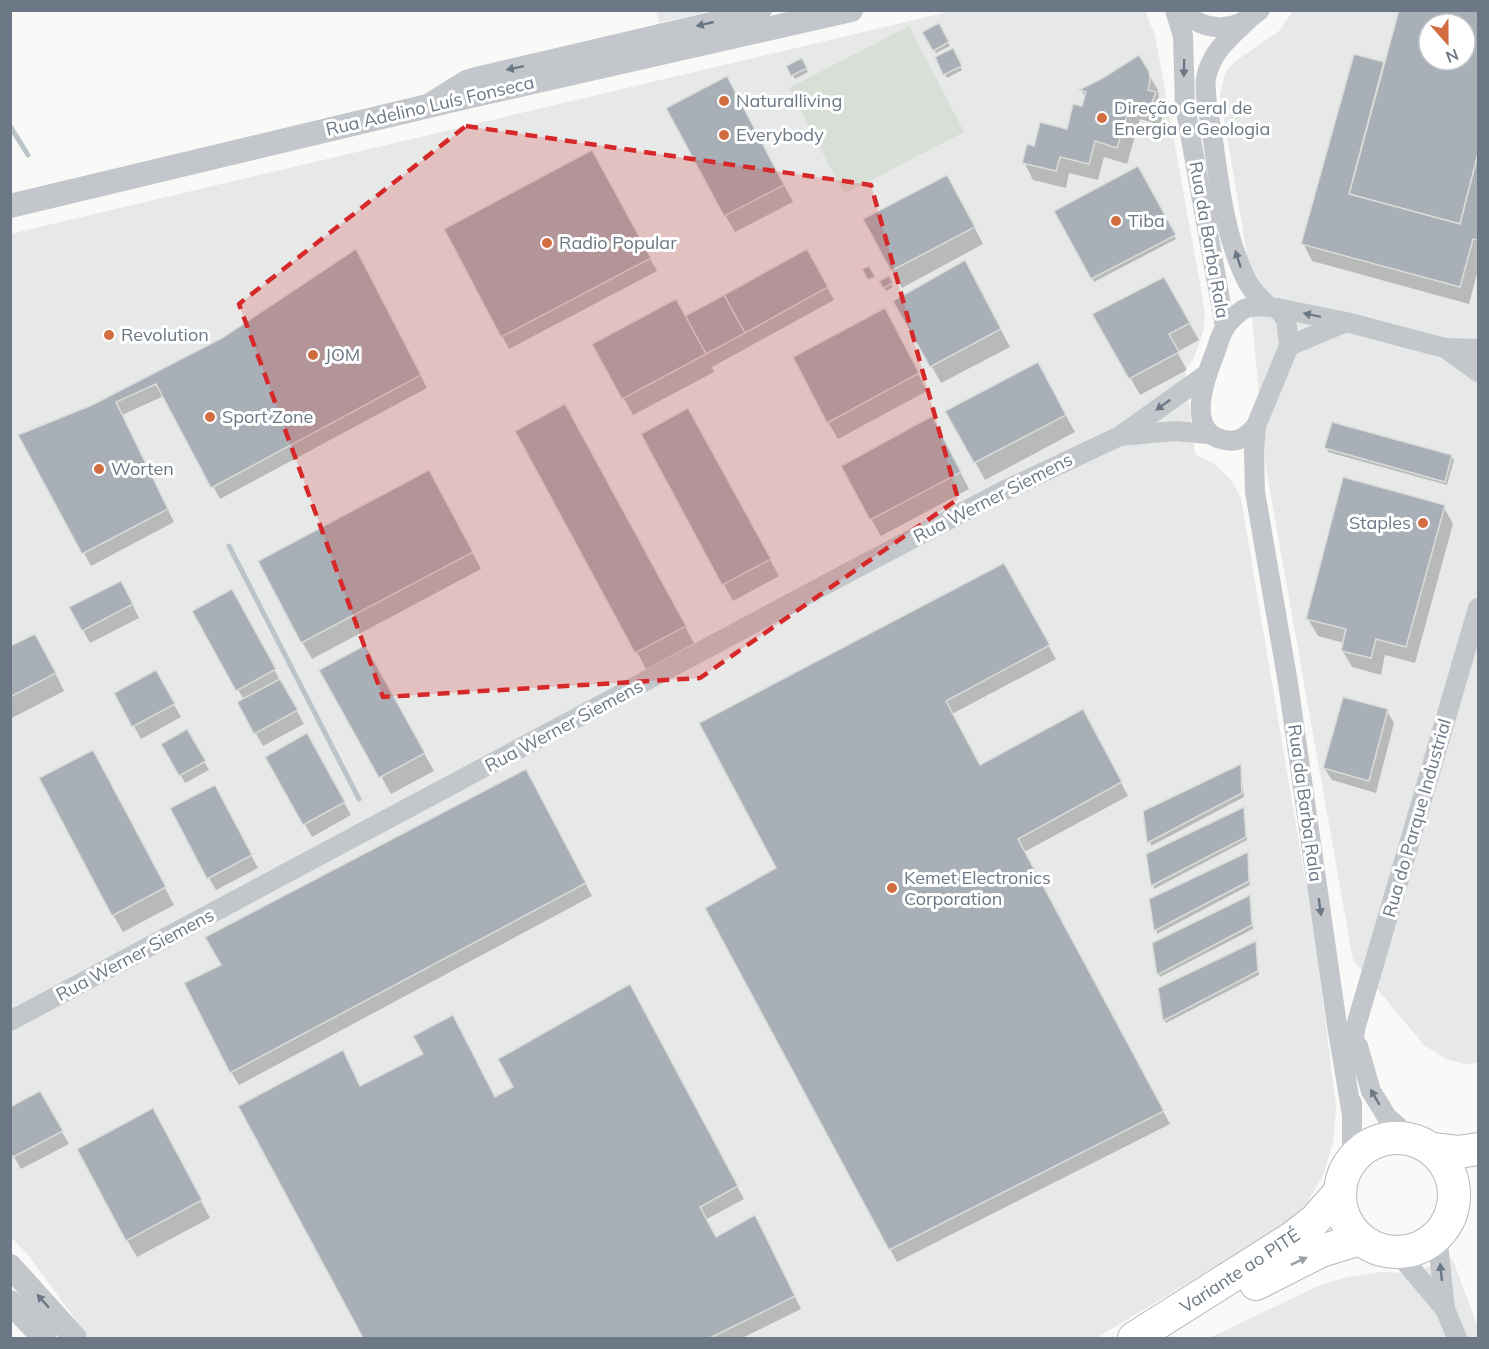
<svg xmlns="http://www.w3.org/2000/svg" width="1489" height="1349" font-family="Mulish,sans-serif">
	<rect width="100%" height="100%" fill="#f9f9f8"/>
	<g fill="#e7e8e8" fill-rule="evenodd">
		<polygon points="656,11 656,10 711,11 659,23"/>
		<polygon points="952,11 1145,11 1155,35 1205,312 1204,328 1199,345 1193,360 1185,370 1195,454 1214,464 1232,481 1241,498 1315,938 1336,1106 1333,1142 1324,1173 1307,1204 1270,1234 1096,1338 89,1338 28,1255 11,1237 10,234"/>
		<path d="M1293 11H1478V1063L1464 1064 1446 1059 1424 1045 1353 960 1265 463 1246 249 1220 95 1225 73 1237 60 1279 31ZM1429 24H1465V60H1429Z"/>
		<polygon points="1452,1258 1478,1327 1478,1338 1209,1338 1318,1286 1347,1277 1381,1272 1413,1273"/>
	</g>
	<polygon fill="#d9ded7" points="909,26 964,132 844,194 789,88"/>
	<g fill="#0003" fill-rule="evenodd">
		<path d="M1400 10H1478V270L1469 304 1312 261 1303 243 1355 56 1385 64ZM1429 24H1465V60H1429Z"/>
		<polygon points="938,25 950,46 936,53 924,33"/>
		<polygon points="953,50 962,70 947,78 937,58"/>
		<polygon points="1138,57 1158,90 1159,100 1164,111 1160,125 1140,119 1127,164 1104,157 1098,180 1069,173 1066,188 1033,180 1024,162 1035,148 1068,131 1083,108 1086,99 1081,90 1101,81"/>
		<polygon points="802,60 808,72 795,79 788,67"/>
		<polygon points="736,95 793,202 735,232 725,215"/>
		<polygon points="591,152 657,271 509,349 502,336"/>
		<polygon points="1138,168 1176,239 1094,282 1056,212"/>
		<polygon points="957,194 983,244 902,288 865,220"/>
		<polygon points="807,251 834,300 712,367 714,372 633,415 594,345 685,318"/>
		<polygon points="363,263 427,388 220,499 164,396 122,415 174,522 91,566 20,435 93,406 223,339"/>
		<polygon points="888,278 893,287 886,291 881,282"/>
		<polygon points="974,279 1010,347 941,383 895,301"/>
		<polygon points="1164,279 1199,340 1177,352 1187,370 1140,395 1094,314"/>
		<polygon points="894,326 927,391 838,439 828,422"/>
		<polygon points="1047,381 1075,432 985,480 947,411"/>
		<polygon points="574,423 694,643 646,669 637,652"/>
		<polygon points="697,427 779,576 733,601 643,435"/>
		<polygon points="941,435 969,489 881,536 871,519"/>
		<polygon points="1326,448 1451,456 1454,460 1447,485 1328,452"/>
		<polygon points="439,489 481,569 312,659 302,642"/>
		<polygon points="1444,507 1453,524 1415,663 1385,655 1381,675 1352,667 1342,650 1344,643 1318,636 1308,619"/>
		<polygon points="1003,565 1056,659 952,714 980,766 1090,724 1128,796 1024,852 1170,1124 897,1262 890,1249 778,869"/>
		<polygon points="231,591 304,724 263,746 239,703 244,700 194,611"/>
		<polygon points="128,595 139,618 90,643 71,608"/>
		<polygon points="364,647 434,771 391,794 321,670"/>
		<polygon points="10,648 45,652 64,691 10,719"/>
		<polygon points="156,672 181,717 141,739 116,694"/>
		<polygon points="1387,711 1394,723 1376,793 1332,780 1324,768"/>
		<polygon points="187,731 209,770 185,783 163,744"/>
		<polygon points="306,735 351,815 312,837 267,757"/>
		<polygon points="1240,766 1244,797 1151,846 1144,812"/>
		<polygon points="102,769 174,905 123,932 113,915"/>
		<polygon points="533,783 592,896 239,1085 231,1072 223,966"/>
		<polygon points="221,800 258,868 216,890 209,878"/>
		<polygon points="1244,809 1247,840 1154,889 1148,855"/>
		<polygon points="1247,854 1250,885 1157,934 1151,900"/>
		<polygon points="1250,897 1253,929 1160,977 1158,974"/>
		<polygon points="1255,943 1259,975 1166,1023 1164,1020"/>
		<polygon points="636,999 744,1199 705,1220 716,1239 762,1229 801,1309 742,1338 364,1338 240,1107 350,1064 361,1087 425,1054 495,1098 515,1088"/>
		<polygon points="39,1093 69,1144 21,1169 10,1150"/>
		<polygon points="162,1127 210,1218 137,1257 127,1240"/>
	</g>
	<g fill="none" stroke-linecap="round" stroke-linejoin="round">
		<g stroke="#bbc4c9" stroke-width="5">
			<polyline points="10,126 28,155"/>
			<polyline points="229,546 359,799"/>
		</g>
	</g>
	<g fill="#a9afb6" stroke="#dbdbda" stroke-width="1.5" fill-rule="evenodd">
		<path d="M1399 10H1478V154L1460 224 1349 194ZM1429 24H1465V60H1429Z"/>
		<polygon points="939,23 949,42 933,51 922,32"/>
		<polygon points="953,48 962,66 943,75 935,57"/>
		<polygon points="1354,54 1384,62 1349,194 1460,224 1478,154 1478,240 1473,239 1460,287 1301,244"/>
		<polygon points="1139,55 1149,71 1150,80 1148,90 1156,92 1150,108 1131,102 1117,148 1095,141 1089,164 1060,157 1056,171 1022,163 1027,144 1034,146 1040,122 1067,129 1073,104 1082,106 1086,92 1079,90 1101,79"/>
		<polygon points="802,58 807,68 791,76 786,66"/>
		<polygon points="727,76 784,185 724,216 666,108"/>
		<polygon points="592,150 651,258 501,337 444,229"/>
		<polygon points="1138,166 1176,235 1091,279 1054,211"/>
		<polygon points="947,175 975,227 891,271 863,219"/>
		<polygon points="356,249 421,375 211,488 156,384 116,402 168,509 82,554 18,435 92,405 222,338"/>
		<polygon points="807,249 828,287 745,333 724,295"/>
		<polygon points="965,260 1001,329 930,367 893,301"/>
		<polygon points="869,266 875,277 868,280 862,269"/>
		<polygon points="889,276 893,283 883,288 879,281"/>
		<polygon points="1164,277 1190,323 1169,334 1179,352 1129,379 1092,314"/>
		<polygon points="724,295 745,333 706,354 685,316"/>
		<polygon points="676,299 706,354 622,399 592,344"/>
		<polygon points="885,308 919,373 827,423 793,357"/>
		<polygon points="1038,362 1066,415 974,463 945,411"/>
		<polygon points="565,404 686,626 635,653 515,431"/>
		<polygon points="688,408 771,559 722,585 641,434"/>
		<polygon points="932,416 961,472 870,520 841,466"/>
		<polygon points="1332,422 1452,455 1445,482 1324,448"/>
		<polygon points="429,470 473,552 301,643 258,561"/>
		<polygon points="1343,477 1445,505 1406,647 1376,639 1371,658 1341,651 1346,629 1306,619"/>
		<polygon points="1004,563 1050,645 946,701 980,765 1083,709 1122,782 1018,839 1164,1111 889,1250 705,908 776,868 699,723"/>
		<polygon points="121,581 133,604 82,631 69,607"/>
		<polygon points="232,589 276,669 236,691 192,611"/>
		<polygon points="35,634 56,673 10,697 10,646"/>
		<polygon points="365,645 425,753 379,778 319,670"/>
		<polygon points="156,670 175,704 132,727 114,693"/>
		<polygon points="280,679 298,710 254,734 237,702"/>
		<polygon points="1343,697 1388,709 1369,781 1323,768"/>
		<polygon points="187,729 206,761 179,776 161,744"/>
		<polygon points="307,733 345,802 303,825 265,757"/>
		<polygon points="93,750 166,887 112,916 39,778"/>
		<polygon points="1241,764 1242,793 1147,843 1143,811"/>
		<polygon points="526,769 586,883 230,1073 184,983 221,965 205,937"/>
		<polygon points="215,785 252,855 207,879 170,808"/>
		<polygon points="1244,807 1246,837 1151,886 1146,854"/>
		<polygon points="1248,852 1249,881 1154,931 1149,899"/>
		<polygon points="1250,895 1252,925 1157,975 1152,943"/>
		<polygon points="1256,941 1258,971 1163,1021 1158,988"/>
		<polygon points="630,984 738,1186 700,1207 716,1237 755,1215 795,1296 710,1338 363,1338 238,1106 343,1050 360,1086 423,1054 413,1036 453,1015 495,1097 513,1087 498,1059"/>
		<polygon points="40,1091 63,1131 13,1157 10,1153 10,1107"/>
		<polygon points="153,1108 202,1200 126,1241 77,1149"/>
	</g>
	<g fill="none" stroke-linecap="round" stroke-linejoin="round">
		<g stroke="#b5b8bc" stroke-width="34">
			<g id="primary">
				<circle cx="1397" cy="1195" r="57"/>
				<polyline points="1431,1149 1459,1152 1478,1149"/>
				<polyline points="1256,1284 1321,1251 1360,1239"/>
				<polyline points="1134,1338 1292,1238 1315,1220 1338,1194"/>
			</g>
		</g>
		<g stroke="#c3c6ca" stroke-width="20">
			<polyline points="1175,10 1183,36 1185,106 1225,327"/>
			<path d="M1180 10C1206 33 1234 33 1260 10"/>
			<path d="M1248 20C1230 37 1211 52 1206 78 1204 95 1209 116 1212 133 1219 182 1224 234 1246 279 1250 289 1261 299 1269 307"/>
			<polyline points="431,102 466,80 476,77 762,10"/>
			<path d="M1259 306 1277 308 1286 319 1289 346 1256 426C1247 436 1239 443 1225 440 1184 433 1205 378 1215 353 1218 345 1220 335 1225 328 1228 322 1236 315 1241 311 1246 307 1253 307 1259 306Z"/>
			<polyline points="1277,308 1346,322 1445,348 1478,349"/>
			<polyline points="1289,346 1346,322"/>
			<polyline points="1445,348 1478,372"/>
			<polyline points="1256,426 1254,452 1255,492 1288,683 1337,1025 1352,1115"/>
			<polyline points="1120,436 1175,431 1208,434"/>
			<polyline points="10,1021 853,570 1001,492 1120,436 1207,374"/>
			<polyline points="1358,1046 1371,1091 1387,1117 1413,1140"/>
			<polyline points="1352,1067 1355,1029 1478,608"/>
			<polyline points="1352,1160 1352,1103"/>
			<polyline points="1437,1234 1445,1309"/>
			<polyline points="1397,1252 1445,1309 1457,1338"/>
		</g>
		<g stroke="#c3c6ca" stroke-width="24">
			<polyline points="10,206 449,101 851,10"/>
			<polyline points="10,1266 75,1338"/>
			<polyline points="10,1302 44,1338"/>
		</g>
		<use href="#primary" stroke="#fff" stroke-width="32"/>
	</g>
	<defs><path id="oneway-solid" d="M-6-.8H1V-3.2L6.5 0L1 3.2V.8H-6Z" transform="scale(1.5)"/></defs>
	<g fill="#6c7885">
		<use href="#oneway-solid" transform="translate(705 24) rotate(167)"/>
		<use href="#oneway-solid" transform="translate(515 68) rotate(168)"/>
		<use href="#oneway-solid" transform="translate(1184 68) rotate(91)"/>
		<use href="#oneway-solid" transform="translate(1238 259) rotate(-108)"/>
		<use href="#oneway-solid" transform="translate(1312 315) rotate(-168)"/>
		<use href="#oneway-solid" transform="translate(1163 405) rotate(144)"/>
		<use href="#oneway-solid" transform="translate(1320 907) rotate(82)"/>
		<use href="#oneway-solid" transform="translate(1375 1097) rotate(-120)"/>
		<use href="#oneway-solid" transform="translate(1441 1272) rotate(-96)"/>
		<use href="#oneway-solid" transform="translate(43 1301) rotate(-132)"/>
	</g>
	<use fill="#98a0aa" href="#oneway-solid" transform="translate(1299 1261) rotate(-25)"/>
	<path fill="#d62828" fill-opacity="0.2" stroke="#d62828" stroke-width="4.5" stroke-dasharray="12 8" stroke-linejoin="round" d="M466 126 871 185 958 499 700 678 383 697 239 304Z"/>
	<g fill="#d16d40" stroke="#fff" stroke-width="2">
		<circle cx="724" cy="101" r="6"/>
		<circle cx="1102" cy="118" r="6"/>
		<circle cx="724" cy="135" r="6"/>
		<circle cx="1116" cy="221" r="6"/>
		<circle cx="547" cy="243" r="6"/>
		<circle cx="109" cy="335" r="6"/>
		<circle cx="313" cy="355" r="6"/>
		<circle cx="210" cy="417" r="6"/>
		<circle cx="99" cy="469" r="6"/>
		<circle cx="1423" cy="523" r="6"/>
		<circle cx="892" cy="888" r="6"/>
	</g>
	<g text-anchor="middle" stroke-width="6" stroke-linejoin="round" paint-order="stroke">
		<g font-size="18" fill="#6c7885" stroke="#fff" text-anchor="start">
			<text x="736" y="107">Naturalliving</text>
			<text x="1114" y="114">Direção Geral de<tspan x="1114" dy="21">Energia e Geologia</tspan></text>
			<text x="736" y="141">Everybody</text>
			<text x="1128" y="227">Tiba</text>
			<text x="559" y="249">Radio Popular</text>
			<text x="121" y="341">Revolution</text>
			<text x="325" y="361">JOM</text>
			<text x="222" y="423">Sport Zone</text>
			<text x="111" y="475">Worten</text>
			<text x="1411" y="529" text-anchor="end">Staples</text>
			<text x="904" y="884">Kemet Electronics<tspan x="904" dy="21">Corporation</tspan></text>
		</g>
		<g font-size="18" fill="#6c7885" stroke="#fff">
			<text transform="translate(430 106) rotate(-13)" y="6">Rua Adelino Luís Fonseca</text>
			<text transform="translate(1209 240) rotate(80)" y="6">Rua da Barba Rala</text>
			<text transform="translate(993 498) rotate(-27)" y="6">Rua Werner Siemens</text>
			<text transform="translate(564 726) rotate(-28)" y="6">Rua Werner Siemens</text>
			<text transform="translate(1305 803) rotate(82)" y="6">Rua da Barba Rala</text>
			<text transform="translate(1417 818) rotate(-74)" y="6">Rua do Parque Industrial</text>
			<text transform="translate(135 955) rotate(-28)" y="6">Rua Werner Siemens</text>
			<text transform="translate(1240 1271) rotate(-33)" y="6">Variante ao PITÉ</text>
		</g>
	</g>
	<rect width="1489" height="1349" fill="none" stroke="#6c7885" stroke-width="24"/>
	<g transform="translate(1447 42) rotate(159)"><circle r="28" fill="#ffffff" stroke="#c4c9ce" stroke-width="1.5"/>
	<path d="M0-4.5L10 22L0 15L-10 22Z" fill="#d16d40"/>
	<text y="-9" font-size="16" font-weight="bold" text-anchor="middle" fill="#6c7885">N</text>
	</g>
</svg>
